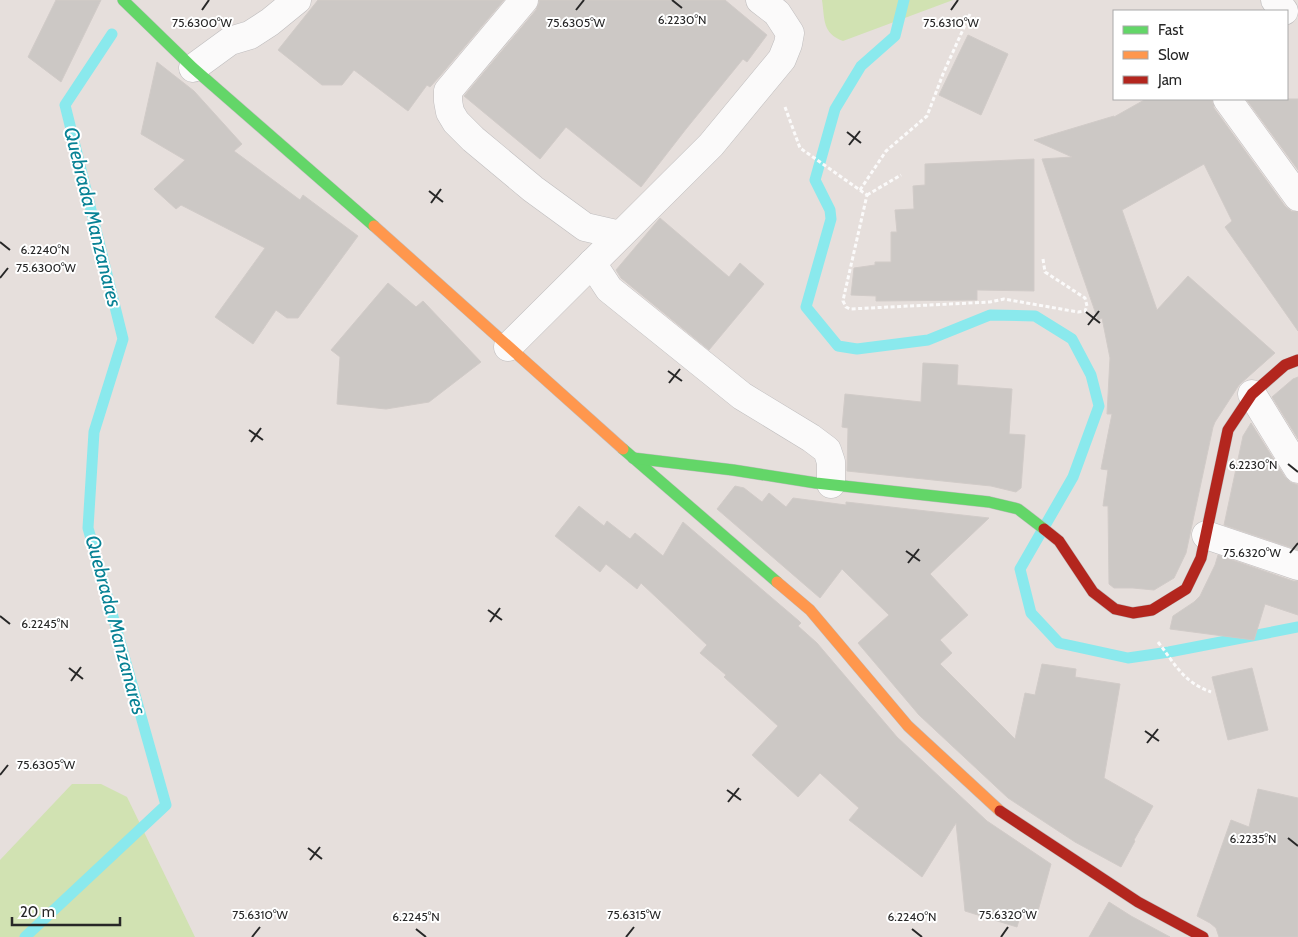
<svg xmlns="http://www.w3.org/2000/svg" width="1298" height="937" font-family="Cabin,sans-serif">
	<rect width="100%" height="100%" fill="#e6dfdc"/>
	<g fill="#d1e2b2">
		<path d="M822 0H953L843 41C822 33 825 20 822 0Z"/>
		<polygon points="72,784 101,784 127,797 195,937 0,937 0,860"/>
	</g>
	<g fill="none" stroke-linecap="round" stroke-linejoin="round">
		<g stroke="#8ae9ed" stroke-width="11">
			<polyline points="904,0 895,36 861,66 835,109 815,180 830,210 831,219 806,307 838,346 857,349 928,340 990,315 1035,316 1072,339 1091,375 1099,406 1073,477 1020,569 1031,613 1059,643 1128,658 1169,652 1298,627"/>
			<polyline points="25,937 166,805 88,528 94,432 123,339 65,105 112,34"/>
		</g>
	</g>
	<g fill="#ccc8c5" stroke="#d1cbc8">
		<polygon points="56,0 101,0 61,82 28,57"/>
		<polygon points="318,0 504,0 440,76 430,87 427,85 408,111 354,70 342,85 322,85 278,50"/>
		<polygon points="539,0 725,0 767,35 747,62 743,59 686,129 641,187 566,127 540,159 464,96 536,10 539,3"/>
		<polygon points="968,35 1008,54 981,115 939,95"/>
		<polygon points="157,62 194,91 242,144 234,151 300,200 303,195 358,236 298,318 287,318 276,310 253,344 215,317 265,248 181,205 176,209 154,189 185,160 141,134"/>
		<polygon points="1146,99 1212,99 1214,108 1285,206 1291,211 1298,212 1298,331 1225,227 1232,221 1204,164 1122,210 1157,310 1188,276 1275,353 1239,385 1215,422 1213,427 1186,553 1174,578 1154,590 1133,588 1114,588 1109,584 1108,506 1103,506 1108,470 1101,469 1112,414 1107,414 1110,358 1102,318 1098,320 1042,159 1072,157 1034,140 1114,116 1114,117"/>
		<polygon points="1246,99 1298,99 1298,170"/>
		<polygon points="1034,159 1034,291 977,290 977,300 876,301 876,296 851,295 854,268 875,265 875,262 891,262 891,232 897,232 895,210 914,209 913,186 925,185 925,164"/>
		<polygon points="660,218 729,277 740,263 764,284 709,350 621,278 616,270"/>
		<polygon points="388,283 416,307 423,301 481,362 429,402 386,409 337,404 340,357 331,350"/>
		<polygon points="923,363 958,365 957,385 1012,389 1009,434 1025,435 1021,488 1016,492 991,486 847,471 848,428 842,427 845,394 921,402"/>
		<polygon points="1298,377 1298,439 1272,397 1293,379"/>
		<polygon points="1251,423 1285,477 1290,482 1298,485 1298,550 1224,525 1243,436"/>
		<polygon points="735,486 744,488 762,502 769,493 786,507 793,498 846,505 846,502 989,518 930,574 968,615 940,640 952,653 940,664 1015,739 1025,693 1035,695 1042,664 1076,669 1075,677 1120,684 1104,778 1153,806 1134,840 1135,841 1121,867 1075,842 1008,798 919,715 858,643 889,615 842,569 820,598 717,509"/>
		<polygon points="579,506 604,526 607,521 630,539 635,533 663,556 683,522 799,621 801,623 798,626 817,643 897,737 987,821 1051,864 1036,918 1021,913 1017,927 965,911 956,823 922,877 849,820 859,808 820,773 798,797 752,755 778,726 724,677 726,675 700,653 707,645 641,583 637,589 606,564 600,572 555,536"/>
		<polygon points="1218,555 1293,581 1298,581 1298,615 1265,604 1254,640 1170,629 1173,616 1194,602 1200,596 1215,565"/>
		<polygon points="1252,668 1268,730 1228,740 1212,677"/>
		<polygon points="1258,789 1298,798 1298,937 1219,937 1216,928 1210,923 1197,916 1231,820 1249,827"/>
		<polygon points="1109,902 1131,916 1170,937 1089,937"/>
	</g>
	<g fill="none" stroke-linecap="round" stroke-linejoin="round">
		<g stroke="#bfbdbe" stroke-width="29">
			<g id="street">
				<polyline points="524,0 448,91 448,101 450,112 456,122 473,139 533,189 585,227 620,235"/>
				<polyline points="1275,0 1284,11"/>
				<polyline points="193,68 230,41 250,35 270,22 297,0"/>
				<polyline points="1227,99 1298,197"/>
				<polyline points="592,263 609,289 742,396 811,438 827,450 831,462 831,484"/>
				<polyline points="508,347 711,145 782,59 788,44 790,33 777,13 760,0"/>
				<polyline points="1252,394 1298,469"/>
				<polyline points="1206,535 1298,566"/>
			</g>
		</g>
		<g stroke="#bfbdbe" stroke-width="12">
			<g id="fast">
				<polyline points="123,0 193,68 374,226"/>
				<polyline points="623,449 777,582"/>
				<polyline points="633,458 733,470 816,483 989,502 1018,509 1044,529"/>
			</g>
		</g>
		<g stroke="#bfbdbe" stroke-width="12">
			<g id="slow">
				<polyline points="374,226 623,449"/>
				<polyline points="777,582 810,610 908,726 1000,811"/>
			</g>
		</g>
		<g stroke="#bfbdbe" stroke-width="12">
			<g id="jam">
				<polyline points="1044,529 1059,541 1093,592 1115,609 1133,613 1152,610 1186,589 1201,558 1228,430 1252,394 1285,365 1298,360"/>
				<polyline points="1000,811 1138,902 1203,937"/>
			</g>
		</g>
		<g stroke="#fbfafa" stroke-width="3" stroke-dasharray="4 2.5" stroke-linecap="butt">
			<polyline points="785,107 800,148 867,195 844,296 843,301 846,307 850,309 990,302 1004,299 1078,312 1085,311 1087,306 1085,298 1045,272 1043,259"/>
			<polyline points="860,190 886,151 927,116 943,74 970,14"/>
			<polyline points="867,195 901,175"/>
			<path d="M1158 642C1175 664 1183 682 1211 692"/>
		</g>
		<use href="#street" stroke="#fbfafa" stroke-width="28"/>
		<use href="#fast" stroke="#63d668" stroke-width="11"/>
		<use href="#slow" stroke="#ff974d" stroke-width="11"/>
		<use href="#jam" stroke="#b3261e" stroke-width="11"/>
	</g>
	<path fill="none" stroke="#272727" stroke-width="2" d="M672 0 682 8M202 10 209 0M576 10 584 0M951 10 958 0M847 132 861 143M849 145 860 131M429 191 443 202M431 203 441 189M0 242 10 250M0 278 8 268M1086 312 1100 323M1088 325 1099 311M668 371 682 381M669 383 680 369M249 430 263 440M251 442 261 428M1288 464 1298 472M906 551 920 561M1290 553 1298 543M908 563 919 549M488 610 502 620M0 616 10 624M490 622 500 608M69 668 83 679M71 681 81 667M1145 731 1159 741M1147 743 1158 729M0 775 8 765M727 790 741 800M728 802 739 788M1288 838 1298 846M308 848 322 859M310 860 320 847M416 929 426 937M912 929 922 937M252 937 260 927M626 937 634 927M1001 937 1008 927"/>
	<g text-anchor="middle" stroke-width="4" stroke-linejoin="round" paint-order="stroke">
		<g font-size="20" font-style="italic" fill="#078295" stroke="#fff">
			<text transform="translate(93 217) rotate(76)" y="7">Quebrada Manzanares</text>
			<text transform="translate(116 625) rotate(75)" y="7">Quebrada Manzanares</text>
		</g>
	</g>
	<g font-size="12" text-anchor="middle" fill="#272727" stroke="#fff" stroke-width="4" stroke-linejoin="round" paint-order="stroke">
		<text x="682" y="24">6.2230°N</text>
		<text x="202" y="27">75.6300°W</text>
		<text x="576" y="27">75.6305°W</text>
		<text x="951" y="27">75.6310°W</text>
		<text x="45" y="254">6.2240°N</text>
		<text x="46" y="272">75.6300°W</text>
		<text x="1253" y="469">6.2230°N</text>
		<text x="1252" y="557">75.6320°W</text>
		<text x="45" y="628">6.2245°N</text>
		<text x="46" y="769">75.6305°W</text>
		<text x="1253" y="843">6.2235°N</text>
		<text x="260" y="919">75.6310°W</text>
		<text x="634" y="919">75.6315°W</text>
		<text x="1008" y="919">75.6320°W</text>
		<text x="416" y="921">6.2245°N</text>
		<text x="912" y="921">6.2240°N</text>
	</g>
	<rect x="1113" y="10" width="175" height="90" fill="#ffffff" stroke="#a9a9a9"/>
	<rect x="1123" y="26" width="25" height="8" fill="#63d668" stroke="#a9a9a9"/>
	<text x="1158" y="35" font-size="15" fill="#272727">Fast</text>
	<rect x="1123" y="51" width="25" height="8" fill="#ff974d" stroke="#a9a9a9"/>
	<text x="1158" y="60" font-size="15" fill="#272727">Slow</text>
	<rect x="1123" y="76" width="25" height="8" fill="#b3261e" stroke="#a9a9a9"/>
	<text x="1158" y="85" font-size="15" fill="#272727">Jam</text>
	<path d="M12 917v8h108v-8" fill="none" stroke="#272727" stroke-width="2.5"/>
	<text x="20" y="917" font-size="15" fill="#272727" stroke="#ffffff" stroke-width="4" paint-order="stroke">20 m</text>
</svg>
